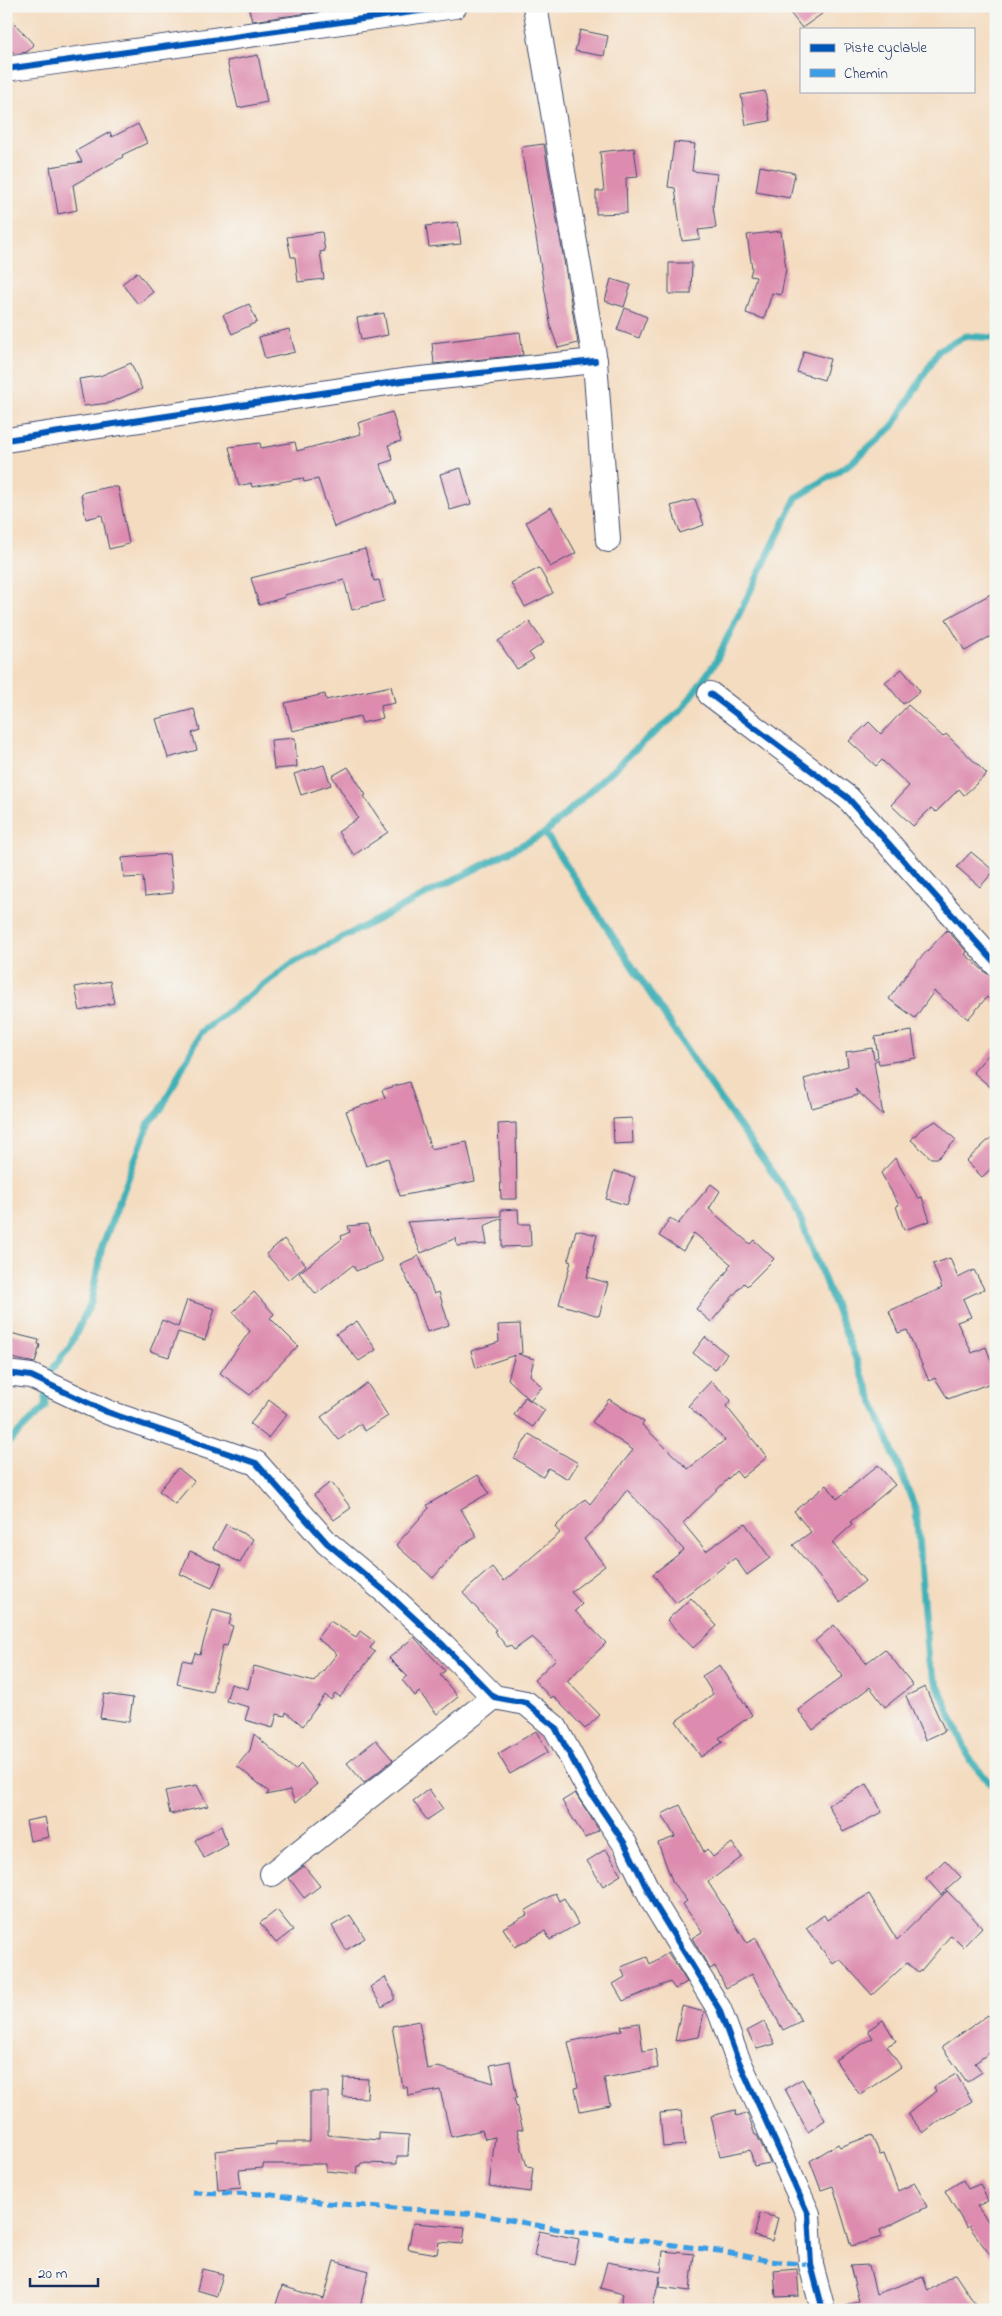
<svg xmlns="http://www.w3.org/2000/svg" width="1002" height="2316" font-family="'Indie Flower',sans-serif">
	<rect width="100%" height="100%" fill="#f6f6f2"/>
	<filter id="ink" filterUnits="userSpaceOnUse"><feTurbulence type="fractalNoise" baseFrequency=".02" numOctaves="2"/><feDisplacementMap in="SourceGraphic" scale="10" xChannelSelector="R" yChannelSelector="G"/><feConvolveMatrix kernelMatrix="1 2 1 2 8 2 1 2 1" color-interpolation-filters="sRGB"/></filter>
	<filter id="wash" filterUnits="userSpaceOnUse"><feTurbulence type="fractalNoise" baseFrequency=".0096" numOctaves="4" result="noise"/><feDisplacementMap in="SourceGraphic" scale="20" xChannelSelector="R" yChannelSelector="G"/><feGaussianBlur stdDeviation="1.12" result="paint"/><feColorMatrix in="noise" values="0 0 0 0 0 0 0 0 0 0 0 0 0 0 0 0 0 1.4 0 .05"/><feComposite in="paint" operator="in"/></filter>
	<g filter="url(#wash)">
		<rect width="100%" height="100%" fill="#f4dcc0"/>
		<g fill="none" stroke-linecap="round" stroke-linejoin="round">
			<g stroke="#40b1b7" stroke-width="7">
				<polyline points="545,833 706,1079 794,1203 916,1510 928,1663 970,1760 996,1790"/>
				<polyline points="6,1445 45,1407 48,1375 70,1346 91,1302 102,1247 149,1123 160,1111 201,1032 291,964 545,833 641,744 681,711 715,663 796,498 851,463 893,426 939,350 966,336 996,338"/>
			</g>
		</g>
		<g id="blocks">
			<g fill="#dd8bae">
				<polygon points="248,6 316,6 316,12 252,21"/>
				<polygon points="802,6 833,6 802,28 791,14"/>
				<polygon points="6,14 34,45 27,52 15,54 6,45"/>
				<polygon points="580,30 608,36 604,56 575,51"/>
				<polygon points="258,55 267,102 238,108 227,61"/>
				<polygon points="765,91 770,121 746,125 741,95"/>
				<polygon points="138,124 147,143 122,155 123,157 73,185 77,210 58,214 50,167 82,162 76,151 110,132 112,137"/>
				<polygon points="674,142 695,144 692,171 717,174 713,206 716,228 698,230 700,239 682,241 675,188 668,187"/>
				<polygon points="544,144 578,343 558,348 551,328 521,147"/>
				<polygon points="634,148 638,177 626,178 627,213 596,214 596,191 604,191 600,152"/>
				<polygon points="760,166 795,173 790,198 756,192"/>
				<polygon points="458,222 461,244 429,247 426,226"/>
				<polygon points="781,231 786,269 781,295 772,293 764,319 746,313 756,277 750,276 752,268 747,235"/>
				<polygon points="322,232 325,251 320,252 324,279 298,282 295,257 291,257 287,237"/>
				<polygon points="669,263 692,263 691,294 669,294"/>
				<polygon points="137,272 153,292 138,304 122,284"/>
				<polygon points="611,279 631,285 624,307 605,301"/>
				<polygon points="249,304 257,322 232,334 223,315"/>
				<polygon points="625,308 647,317 639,338 617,330"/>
				<polygon points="384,313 388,335 361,340 357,318"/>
				<polygon points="289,329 295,352 265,359 259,337"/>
				<polygon points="520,332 523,355 434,364 432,343"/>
				<polygon points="804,351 830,359 824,380 797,372"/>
				<polygon points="131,363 142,389 109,403 84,406 79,379 100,376"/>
				<polygon points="392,412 401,441 388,445 393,460 380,464 396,502 334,527 318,479 304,482 303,478 252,487 251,483 239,486 229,447 260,443 261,448 295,442 297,451 361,434 358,423"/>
				<polygon points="461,468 471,504 450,510 440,474"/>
				<polygon points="109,487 118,487 129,544 109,549 102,515 86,519 81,493"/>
				<polygon points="695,499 704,525 680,533 671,506"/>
				<polygon points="551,507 576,553 550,567 526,522"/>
				<polygon points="365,549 374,581 379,580 384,601 352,610 344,580 284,595 285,597 259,605 251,578"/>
				<polygon points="539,568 553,593 525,607 511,583"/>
				<polygon points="996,591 996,633 965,651 946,619"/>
				<polygon points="529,621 544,643 529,653 534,659 517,669 498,641"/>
				<polygon points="902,669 920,691 903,704 885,682"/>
				<polygon points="391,686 395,703 380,706 383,718 362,723 360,716 292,731 285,703 325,694 326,700"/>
				<polygon points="908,705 943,737 946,734 987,774 964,795 959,789 936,812 931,808 913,826 891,805 909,786 882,760 876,766 849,741 869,722 881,734"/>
				<polygon points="194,709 200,730 192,733 197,750 168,758 156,719"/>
				<polygon points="295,738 297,767 274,769 271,740"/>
				<polygon points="324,765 331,785 301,795 294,774"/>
				<polygon points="348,767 366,795 364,796 388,832 354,855 338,832 358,818 332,776"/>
				<polygon points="971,852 994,871 980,887 957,867"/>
				<polygon points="169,854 173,893 145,896 143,877 124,878 122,858"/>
				<polygon points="947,930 967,952 965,954 986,973 996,978 996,1004 987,997 968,1019 934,991 915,1018 889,999 911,968"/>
				<polygon points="110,981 114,1003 80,1011 75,987"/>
				<polygon points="912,1031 916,1058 879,1064 878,1059 874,1062 883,1115 855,1089 858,1095 812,1108 804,1079 848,1066 846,1052 872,1048 874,1059 878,1057 875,1037"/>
				<polygon points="996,1046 996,1092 973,1072"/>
				<polygon points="409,1082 431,1149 467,1142 475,1181 400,1196 388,1158 366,1166 346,1111 385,1098 382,1090"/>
				<polygon points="632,1118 633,1143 614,1144 613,1119"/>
				<polygon points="936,1121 956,1140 938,1158 931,1158 911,1140 921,1129"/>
				<polygon points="516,1123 517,1199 501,1199 498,1124"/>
				<polygon points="996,1133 996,1164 982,1177 966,1161"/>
				<polygon points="895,1158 918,1198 922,1197 930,1221 904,1230 896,1206 899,1205 881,1173"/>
				<polygon points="614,1171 635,1177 627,1205 606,1199"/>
				<polygon points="711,1184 720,1191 709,1209 750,1244 754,1240 774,1259 747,1286 744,1283 711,1322 696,1309 729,1269 728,1267 731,1264 694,1233 683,1251 659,1236 670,1218 678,1224"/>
				<polygon points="518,1209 519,1224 530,1224 531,1246 502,1247 502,1218 484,1226 487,1244 457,1246 456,1238 421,1253 407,1222 501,1216 501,1210"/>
				<polygon points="367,1224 382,1261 356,1271 353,1265 316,1294 299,1273 342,1239 341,1236 350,1232 348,1226"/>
				<polygon points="576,1230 597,1235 587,1277 608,1283 599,1316 559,1304 571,1262 568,1261"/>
				<polygon points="284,1239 306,1265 289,1280 266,1254"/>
				<polygon points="419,1256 434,1294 439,1292 449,1325 427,1332 414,1294 400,1264"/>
				<polygon points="950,1258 958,1278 974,1270 984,1289 963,1299 971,1317 957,1322 972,1353 986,1347 996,1374 996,1381 948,1399 935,1378 929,1381 907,1330 898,1333 889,1311 942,1288 933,1264"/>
				<polygon points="254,1292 274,1314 270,1318 298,1346 250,1395 220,1373 250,1331 233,1312"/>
				<polygon points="187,1300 215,1309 205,1340 178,1332 169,1357 150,1351 162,1320 178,1327"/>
				<polygon points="357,1321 376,1350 359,1361 336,1334"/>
				<polygon points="520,1324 522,1353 518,1354 534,1359 530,1375 542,1387 530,1400 508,1379 515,1355 476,1368 471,1351 499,1342 498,1325"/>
				<polygon points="6,1332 39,1340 38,1344 40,1345 35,1363 6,1357"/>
				<polygon points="705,1337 727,1354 715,1370 693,1353"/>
				<polygon points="711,1381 731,1400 726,1406 767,1457 742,1478 736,1471 683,1523 706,1551 745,1523 770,1558 747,1575 735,1558 676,1603 653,1574 684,1550 627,1490 602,1522 584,1539 605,1566 571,1592 582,1604 575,1611 606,1643 567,1681 600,1715 585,1729 553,1696 551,1698 534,1680 556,1659 532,1637 514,1650 510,1645 507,1647 494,1631 496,1630 463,1593 492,1567 504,1581 560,1533 555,1527 585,1499 590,1504 633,1450 592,1422 609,1399 644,1422 642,1425 688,1469 725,1440 688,1406"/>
				<polygon points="367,1383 388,1416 365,1431 360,1424 339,1440 321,1417"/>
				<polygon points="525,1397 545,1410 533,1427 514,1415"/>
				<polygon points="269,1400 287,1414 268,1438 250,1424"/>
				<polygon points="529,1434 578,1463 568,1479 548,1468 543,1477 514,1458"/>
				<polygon points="878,1465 895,1485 850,1522 852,1525 832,1543 865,1581 840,1602 793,1545 811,1532 794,1511 827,1485 837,1499"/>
				<polygon points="178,1468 194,1481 175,1504 159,1491"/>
				<polygon points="478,1475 489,1493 461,1509 477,1537 462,1545 433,1578 396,1545 429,1508 427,1505"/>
				<polygon points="331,1482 351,1508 334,1520 314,1495"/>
				<polygon points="226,1524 253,1539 240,1563 213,1548"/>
				<polygon points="190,1551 222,1565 212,1588 180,1574"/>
				<polygon points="691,1598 717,1626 693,1648 667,1620"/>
				<polygon points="213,1609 232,1614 229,1625 233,1626 227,1646 223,1645 212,1692 177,1684 182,1660 192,1662 195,1653 200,1654"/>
				<polygon points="330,1621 356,1637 360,1631 375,1642 370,1648 375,1652 340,1697 335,1693 331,1700 325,1695 303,1726 286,1712 285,1716 277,1714 273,1728 245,1720 249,1707 226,1701 231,1684 248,1689 254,1666 314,1682 337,1654 317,1638"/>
				<polygon points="834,1625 866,1663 885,1649 913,1685 885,1707 870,1687 813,1730 798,1710 843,1676 815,1641"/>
				<polygon points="414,1637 445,1671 440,1675 458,1697 437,1714 419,1692 415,1696 402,1680 407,1676 389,1658"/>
				<polygon points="720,1665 752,1715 719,1738 723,1742 701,1757 676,1721 713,1694 702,1676"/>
				<polygon points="925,1687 945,1731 925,1740 906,1696"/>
				<polygon points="104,1694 133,1698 129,1722 100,1718"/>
				<polygon points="536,1731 548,1752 510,1774 498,1754"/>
				<polygon points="254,1734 295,1770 301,1764 317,1784 295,1803 290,1790 266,1795 269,1792 237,1766 250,1750"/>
				<polygon points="376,1740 393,1760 364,1783 347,1763"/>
				<polygon points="867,1784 882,1812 843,1832 828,1805"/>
				<polygon points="197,1785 208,1806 170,1814 165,1791"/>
				<polygon points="429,1789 443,1809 427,1820 413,1801"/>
				<polygon points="575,1793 599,1830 585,1838 562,1801"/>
				<polygon points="680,1805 704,1852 707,1849 713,1857 732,1843 742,1857 708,1882 747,1943 756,1938 801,2021 783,2030 752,1974 726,1988 715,1966 710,1969 692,1938 702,1932 683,1904 687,1901 673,1883 658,1843 675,1837 662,1814"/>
				<polygon points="45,1817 49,1837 30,1841 26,1821"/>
				<polygon points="221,1826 228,1845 204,1858 195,1840"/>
				<polygon points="606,1849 621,1875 603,1886 587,1861"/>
				<polygon points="945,1860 961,1877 941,1895 926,1878"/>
				<polygon points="304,1866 320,1886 304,1898 289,1878"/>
				<polygon points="947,1891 982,1927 963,1947 951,1935 919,1973 907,1963 872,1995 840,1959 833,1964 806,1928 824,1915 827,1920 869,1894 897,1940"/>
				<polygon points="555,1893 559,1901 564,1898 578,1924 550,1940 545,1931 515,1947 503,1928 527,1915 525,1911"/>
				<polygon points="277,1910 293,1930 276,1943 260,1923"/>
				<polygon points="350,1915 365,1938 346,1950 332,1926"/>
				<polygon points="668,1953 687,1982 675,1989 670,1982 623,2001 613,1984 625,1977 621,1967 647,1957 650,1964"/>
				<polygon points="385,1977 394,1993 394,2000 382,2007 370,1987"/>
				<polygon points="682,2006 704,2012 699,2037 675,2041"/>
				<polygon points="988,2015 996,2026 996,2048 975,2063 982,2072 967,2082 942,2047"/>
				<polygon points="883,2020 896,2041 887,2046 901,2067 860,2095 835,2060 873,2038 868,2030"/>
				<polygon points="419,2021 427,2069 438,2067 494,2083 490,2065 510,2061 517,2098 514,2098 523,2129 517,2130 527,2167 533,2168 530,2192 489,2186 495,2137 485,2139 482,2130 451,2137 440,2090 408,2096 407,2087 403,2088 392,2026"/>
				<polygon points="764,2022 775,2044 757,2049 747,2031"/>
				<polygon points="639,2023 643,2051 655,2049 658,2068 604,2078 610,2105 580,2111 575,2088 578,2087 568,2042 622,2030 621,2026"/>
				<polygon points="956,2074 972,2101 940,2120 923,2133 908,2114 936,2091 934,2087"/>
				<polygon points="344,2078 368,2079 367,2098 343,2097"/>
				<polygon points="802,2079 825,2120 808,2132 785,2089"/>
				<polygon points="310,2092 328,2092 328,2135 379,2140 379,2133 409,2135 408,2156 397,2156 397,2164 361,2163 361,2166 358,2166 357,2174 326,2171 326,2164 263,2164 263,2168 239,2170 241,2188 218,2190 215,2151 276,2145 276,2142 310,2142"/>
				<polygon points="735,2110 736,2116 747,2113 755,2135 757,2135 770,2163 754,2166 750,2150 720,2156 711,2116"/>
				<polygon points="681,2111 685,2145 663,2147 660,2113"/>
				<polygon points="872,2135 880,2155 884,2154 898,2191 915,2183 927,2207 880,2230 882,2237 851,2246 833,2186 821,2190 810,2161 838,2144 840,2147"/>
				<polygon points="963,2180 968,2189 980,2184 988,2201 977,2206 996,2232 996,2263 969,2226 967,2228 945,2191"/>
				<polygon points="760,2213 778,2218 772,2241 754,2236"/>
				<polygon points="413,2223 465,2227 463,2244 439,2242 437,2254 408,2249"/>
				<polygon points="539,2231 579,2239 574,2264 534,2256"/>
				<polygon points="663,2251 694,2254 690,2291 659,2287 660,2276 652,2310 619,2310 623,2294 600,2288 607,2262 661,2272"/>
				<polygon points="334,2261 369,2271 359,2310 274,2310 282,2286 324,2299"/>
				<polygon points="869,2265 876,2294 923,2277 928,2291 955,2274 979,2310 840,2310 840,2308 859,2301 850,2266"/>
				<polygon points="202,2269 223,2274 217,2296 197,2290"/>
				<polygon points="797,2269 799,2296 776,2297 774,2271"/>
			</g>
		</g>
	</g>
	<g filter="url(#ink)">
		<use href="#blocks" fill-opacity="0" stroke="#3c496d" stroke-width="1"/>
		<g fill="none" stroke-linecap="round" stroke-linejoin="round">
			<g stroke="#3c496d" stroke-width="26">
				<g id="minor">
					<polyline points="535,6 595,361 608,540"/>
					<polyline points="6,69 455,6"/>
					<polyline points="6,440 402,381 595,361"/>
					<polyline points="710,694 848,798 996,964"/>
					<polyline points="6,1373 31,1376 107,1412 256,1463 327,1543 387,1593 443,1645 494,1697 526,1703 555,1727 590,1792 625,1844 654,1903 719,2009 736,2055 808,2214 811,2265 823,2310"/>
					<polyline points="272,1874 494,1697"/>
				</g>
			</g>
			<use href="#minor" stroke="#fff" stroke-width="24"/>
			<polyline stroke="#3b9de6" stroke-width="5" stroke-dasharray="10 5" stroke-linecap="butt" points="192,2192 266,2194 327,2203 477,2214 563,2230 726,2252 770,2261 811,2265"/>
			<g stroke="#f6f6f2" stroke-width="9">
				<g id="cycleway">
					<polyline points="6,69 455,6"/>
					<polyline points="6,440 402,381 595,361"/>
					<polyline points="710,694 848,798 996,964"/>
					<polyline points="6,1373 31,1376 107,1412 256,1463 327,1543 387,1593 443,1645 494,1697 526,1703 555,1727 590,1792 625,1844 654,1903 719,2009 736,2055 808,2214 811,2265 823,2310"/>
				</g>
			</g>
			<use href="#cycleway" stroke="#0057b8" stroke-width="6"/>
		</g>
	</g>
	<rect width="1002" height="2316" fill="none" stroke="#f6f6f2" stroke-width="25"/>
	<rect x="800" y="28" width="175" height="65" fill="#f6f6f2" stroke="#9ea6b7"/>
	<rect x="810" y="44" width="25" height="8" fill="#0057b8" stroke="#9ea6b7"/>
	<text x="844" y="52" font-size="15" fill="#1b2f5e">Piste cyclable</text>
	<rect x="810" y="69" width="25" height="8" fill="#3b9de6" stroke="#9ea6b7"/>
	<text x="844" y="78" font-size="15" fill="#1b2f5e">Chemin</text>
	<path d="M30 2278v8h68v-8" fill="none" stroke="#1b2f5e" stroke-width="2.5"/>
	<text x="38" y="2278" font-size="15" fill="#1b2f5e" stroke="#f6f6f2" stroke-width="4" paint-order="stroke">20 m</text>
</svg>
